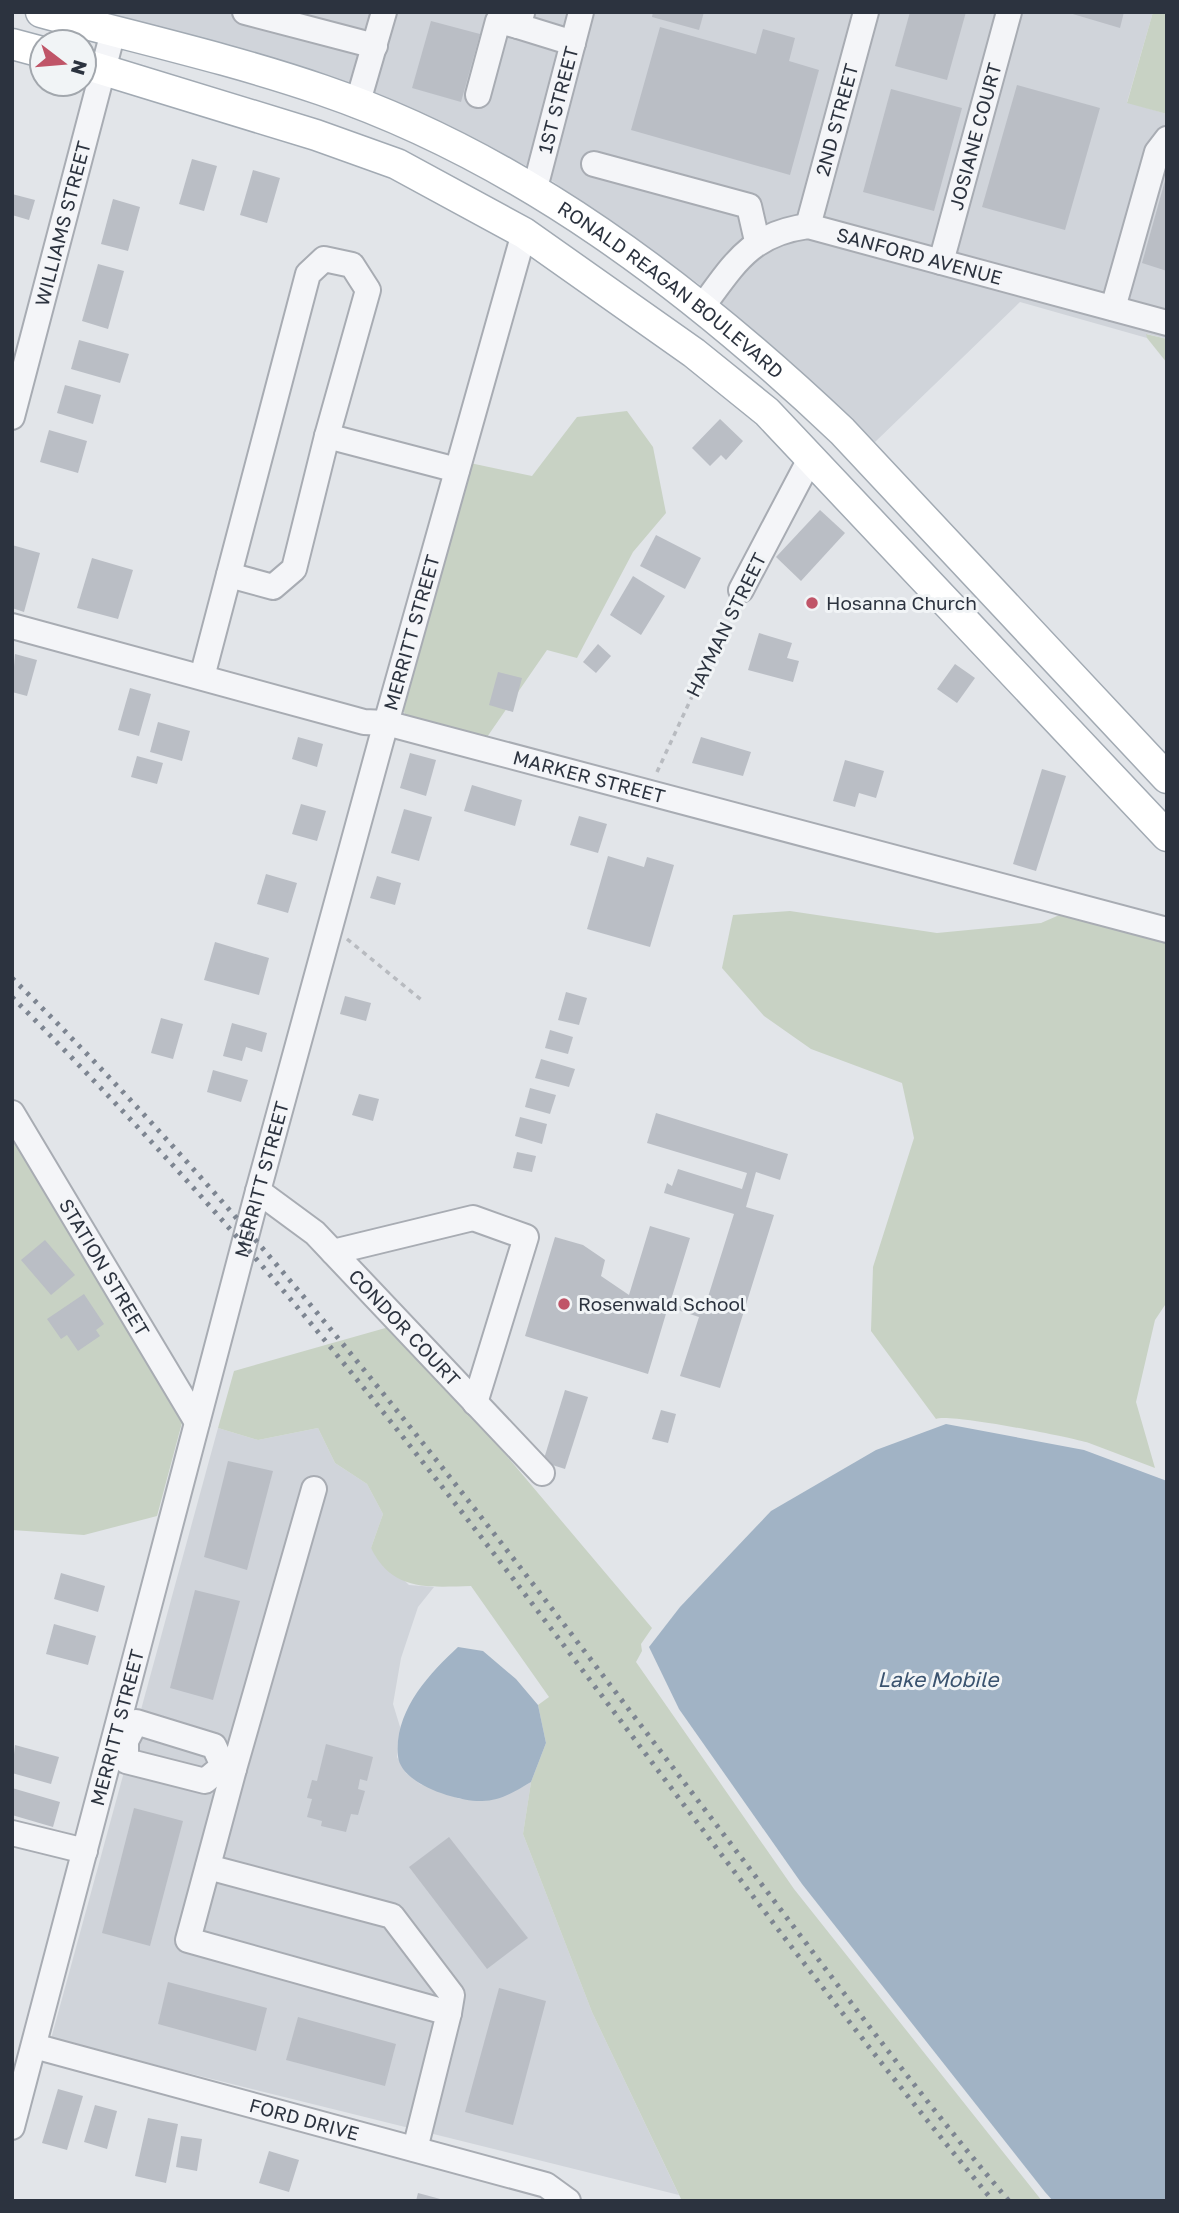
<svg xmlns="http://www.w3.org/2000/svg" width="1179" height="2213" font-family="'Golos Text',sans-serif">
	<rect width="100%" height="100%" fill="#e2e5e9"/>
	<g fill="#d0d4da">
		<polygon points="96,12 570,12 529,167 403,106"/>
		<polygon points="592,12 855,12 799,217 764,226 751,197 586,153 582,171 740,213 744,240 703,287 548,178"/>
		<polygon points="877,12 998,12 933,250 820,219"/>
		<polygon points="1020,12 1153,12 1127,102 1167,114 1167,313 954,256"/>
		<polygon points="808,235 1167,333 1167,339 1147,334 1147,338 1020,302 875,442 719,301 763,250"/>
		<polygon points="218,1428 258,1440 318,1428 335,1463 367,1484 383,1514 371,1548 409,1585 434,1587 418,1607 401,1658 393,1704 401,1730 397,1757 406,1773 420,1784 460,1799 519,1789 531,1782 523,1834 592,2012 679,2195 51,2039"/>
	</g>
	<g fill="#c8d2c4">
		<polygon points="1153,12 1167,12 1167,114 1127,103"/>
		<polygon points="1146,334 1167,339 1167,363 1147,338"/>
		<polygon points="627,411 653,447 666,513 633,552 577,658 547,650 485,740 406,716 402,708 470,463 532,476 577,417"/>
		<path d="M790 911 937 933 1041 923 1064 913 1167 940V1302L1155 1320 1136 1402 1155 1468C1133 1460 1111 1451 1089 1443 1070 1437 948 1413 936 1419L871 1331 873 1267 914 1138 902 1083 811 1049 764 1016 722 968 733 915Z"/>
		<polygon points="12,1132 183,1419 157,1516 84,1535 12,1530"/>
		<path d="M396 1325 652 1628 641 1644 642 1651 636 1662 794 1889 1042 2201H682L592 2012 523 1834 531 1782 546 1743 538 1705 549 1697 471 1586C429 1587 392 1592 371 1548L383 1514 367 1484 335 1463 318 1428 258 1440 218 1428 234 1371Z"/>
	</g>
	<g fill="#a1b3c5">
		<polygon points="946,1424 1084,1450 1167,1481 1167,2201 1053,2201 1045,2192 802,1884 679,1709 649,1647 680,1607 771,1511 876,1450"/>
		<path d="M458 1647 483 1651 516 1679 538 1705 546 1743 531 1782C516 1791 500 1801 482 1801 458 1802 400 1784 398 1756 394 1711 429 1674 458 1647Z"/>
	</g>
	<g fill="#babec5">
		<polygon points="653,12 704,12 699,30 652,17"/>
		<polygon points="910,12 966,12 947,80 895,66"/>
		<polygon points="1066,12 1124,12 1120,28"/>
		<polygon points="431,21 480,34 461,102 412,88"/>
		<polygon points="660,27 756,54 763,29 795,38 789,61 819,70 790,175 631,130"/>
		<polygon points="1017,85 1100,108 1065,230 982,207"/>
		<polygon points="891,89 962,108 934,211 863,192"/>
		<polygon points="192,159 217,166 204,211 179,204"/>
		<polygon points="253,170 280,178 267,223 240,215"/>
		<polygon points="1166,177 1167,177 1167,271 1142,263"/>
		<polygon points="12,194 35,200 29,220 12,215"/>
		<polygon points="113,199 140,207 128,251 101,244"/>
		<polygon points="98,264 124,271 108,329 82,321"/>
		<polygon points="79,340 129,354 120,383 71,369"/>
		<polygon points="65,385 101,395 93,424 57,413"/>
		<polygon points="720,419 743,441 726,460 721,455 710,466 692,448"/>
		<polygon points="49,430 87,441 78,473 40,462"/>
		<polygon points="820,510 845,533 801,581 776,557"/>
		<polygon points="656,535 701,558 685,589 640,566"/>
		<polygon points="12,545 40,553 24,612 12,608"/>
		<polygon points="92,558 133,570 118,619 77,608"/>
		<polygon points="633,576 665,596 641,635 610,615"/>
		<polygon points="759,633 792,643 787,658 799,661 793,682 748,670"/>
		<polygon points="598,644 611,656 596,673 583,662"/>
		<polygon points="15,654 37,660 27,696 12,692"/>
		<polygon points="955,664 975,678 957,703 937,689"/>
		<polygon points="498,672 522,678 513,712 489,705"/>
		<polygon points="130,688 151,694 139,736 118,730"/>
		<polygon points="158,722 190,731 182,761 150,752"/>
		<polygon points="298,737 323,744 317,767 292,759"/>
		<polygon points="701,737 751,752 743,776 692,763"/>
		<polygon points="410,753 436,760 426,796 400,788"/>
		<polygon points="137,756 163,763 157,784 131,777"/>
		<polygon points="845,760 884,771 876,798 859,793 855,807 833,801"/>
		<polygon points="1042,769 1066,776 1036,871 1013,864"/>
		<polygon points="472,785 522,800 515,826 464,811"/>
		<polygon points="301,804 326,811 317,841 292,834"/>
		<polygon points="404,809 432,817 419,861 391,853"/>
		<polygon points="579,816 607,824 598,853 570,845"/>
		<polygon points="608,856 644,867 647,857 674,865 650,947 587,929"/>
		<polygon points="266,874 297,883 288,913 257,904"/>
		<polygon points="377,876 401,883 395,905 370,898"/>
		<polygon points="215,942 269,958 259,995 204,980"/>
		<polygon points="566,992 587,998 579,1025 558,1020"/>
		<polygon points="345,996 371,1003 366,1021 340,1014"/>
		<polygon points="161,1018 183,1024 173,1059 151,1053"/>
		<polygon points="232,1023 267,1033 262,1052 246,1047 242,1061 223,1056"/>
		<polygon points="550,1030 573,1037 568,1054 545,1048"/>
		<polygon points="541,1059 575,1069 569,1087 535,1078"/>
		<polygon points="213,1070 248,1080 241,1102 207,1092"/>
		<polygon points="530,1088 556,1095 550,1114 525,1107"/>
		<polygon points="359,1094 379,1099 373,1121 352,1115"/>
		<polygon points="656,1113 788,1154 780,1180 756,1172 746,1207 774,1215 720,1388 680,1376 699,1317 668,1307 648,1374 525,1336 555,1237 583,1245 605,1260 601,1276 629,1295 650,1226 690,1238 670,1303 703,1313 734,1214 664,1193 667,1183 672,1186 678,1169 742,1189 747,1173 647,1143"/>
		<polygon points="520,1117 547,1124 542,1144 515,1136"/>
		<polygon points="517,1152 536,1156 532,1172 513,1168"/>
		<polygon points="45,1240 75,1275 51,1295 21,1260"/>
		<polygon points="84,1294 104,1324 96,1330 100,1336 78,1351 67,1335 61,1339 47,1319"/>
		<polygon points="565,1390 588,1397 565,1469 543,1462"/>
		<polygon points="661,1410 676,1414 668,1443 652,1439"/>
		<polygon points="228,1461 273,1471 247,1570 204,1557"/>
		<polygon points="61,1573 105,1586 98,1612 54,1599"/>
		<polygon points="195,1590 240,1601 213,1700 170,1688"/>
		<polygon points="54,1624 96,1636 88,1665 46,1654"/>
		<polygon points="326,1744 373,1757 367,1781 360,1779 358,1789 365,1791 358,1815 351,1814 346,1832 321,1826 322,1821 307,1817 312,1799 307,1798 312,1780 317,1781"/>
		<polygon points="15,1745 59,1757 51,1784 12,1773"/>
		<polygon points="12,1788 60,1802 53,1827 12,1815"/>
		<polygon points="134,1808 183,1821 150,1946 102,1933"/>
		<polygon points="449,1837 528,1938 487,1969 409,1867"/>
		<polygon points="168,1982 267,2008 256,2051 158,2024"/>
		<polygon points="499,1988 546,2001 513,2125 465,2112"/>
		<polygon points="298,2017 396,2044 385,2086 286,2060"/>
		<polygon points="58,2089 83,2096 67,2150 42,2143"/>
		<polygon points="95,2105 117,2111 107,2149 84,2142"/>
		<polygon points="148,2118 178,2124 166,2183 135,2176"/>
		<polygon points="181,2136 202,2139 197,2171 176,2167"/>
		<polygon points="269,2151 299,2160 289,2192 259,2183"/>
		<polygon points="418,2193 444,2200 444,2201 416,2201"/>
	</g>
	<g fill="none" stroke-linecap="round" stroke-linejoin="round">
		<g stroke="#a8acb3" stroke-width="28">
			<g id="minor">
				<polyline points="245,12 375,46"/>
				<polyline points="522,13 518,26 573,43"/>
				<polyline points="478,95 498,21 518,26"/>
				<polyline points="357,105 384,12"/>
				<polyline points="594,164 749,206 757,241"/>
				<path id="s1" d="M535 188 581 12"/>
				<path id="s2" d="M808 226 866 12"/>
				<path id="s3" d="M941 262 1009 12"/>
				<path id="s4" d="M702 307C735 263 750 234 808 226L1167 323"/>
				<polyline points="1113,308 1157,152 1167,139"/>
				<path id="s5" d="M12 417 113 32"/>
				<polyline points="229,575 273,587 294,569 327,436"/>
				<polyline points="741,590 810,459"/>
				<path id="s6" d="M12 626 364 722 386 723 1167 930"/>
				<polyline points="202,677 308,274 324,259 352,265 368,290 327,436 457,470"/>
				<path id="s7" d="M12 1113 197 1422"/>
				<path id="s8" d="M258 1191 315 1233 542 1473"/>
				<polyline points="333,1252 473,1218 526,1237 475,1403"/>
				<polygon points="136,1722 214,1746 223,1766 205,1781 126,1761 126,1741"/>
				<polyline points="223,1766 234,1769 314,1489"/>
				<polyline points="234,1769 188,1940 449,2013 415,2149"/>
				<polyline points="12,1833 85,1851"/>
				<polyline points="208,1867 392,1916 452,1995 449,2013"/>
				<path id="s9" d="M34 2046 546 2185 568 2201"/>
				<path id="s10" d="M12 2127 258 1191 381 741 524 233"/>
			</g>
		</g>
		<g stroke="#a2aab3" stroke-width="33">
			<g id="major">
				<path id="s11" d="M41 12C133 37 232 59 322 90 521 158 691 288 842 431L1167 778"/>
				<polyline points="12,44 42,52"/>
				<polyline points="84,64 316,135 397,164 524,233 694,353 767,412 1167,836"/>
			</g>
		</g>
		<g stroke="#b8bbc0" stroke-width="3.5" stroke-dasharray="5 5" stroke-linecap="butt">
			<polyline points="657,772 733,608"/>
			<polyline points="347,939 424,1002"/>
		</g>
		<use href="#minor" stroke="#f4f5f8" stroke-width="24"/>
		<use href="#major" stroke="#fff" stroke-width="30"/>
		<g stroke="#7d8591" stroke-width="5" stroke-dasharray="3.5 7" stroke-linecap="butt">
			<path d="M12 978C288 1250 516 1562 750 1869 835 1981 918 2094 1009 2201"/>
			<path d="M12 997C124 1109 232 1227 332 1349 560 1627 763 1924 993 2201"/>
		</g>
	</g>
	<g fill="#c05568" stroke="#f1f4f6" stroke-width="2.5">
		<circle cx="812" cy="603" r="7"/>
		<circle cx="564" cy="1304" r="7"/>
	</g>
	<g text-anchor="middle" stroke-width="6" stroke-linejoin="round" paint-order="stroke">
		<g font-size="19" fill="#2c333f" stroke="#f1f4f6">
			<text dy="7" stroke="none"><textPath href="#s1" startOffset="91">1ST STREET</textPath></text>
			<text dy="7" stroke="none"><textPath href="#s2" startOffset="110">2ND STREET</textPath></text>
			<text dy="7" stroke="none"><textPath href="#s3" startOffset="130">JOSIANE COURT</textPath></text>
			<text dy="7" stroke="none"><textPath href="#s5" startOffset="200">WILLIAMS STREET</textPath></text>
			<text dy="7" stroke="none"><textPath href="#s4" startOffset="254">SANFORD AVENUE</textPath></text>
			<text dy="7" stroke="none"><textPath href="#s11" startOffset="696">RONALD REAGAN BOULEVARD</textPath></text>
			<text transform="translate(726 625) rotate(-64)" y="7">HAYMAN STREET</text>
			<text dy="7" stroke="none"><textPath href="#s10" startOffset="1547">MERRITT STREET</textPath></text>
			<text dy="7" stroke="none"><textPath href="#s6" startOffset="597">MARKER STREET</textPath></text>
			<text dy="7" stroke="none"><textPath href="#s10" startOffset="980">MERRITT STREET</textPath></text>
			<text dy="7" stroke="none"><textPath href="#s7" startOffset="180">STATION STREET</textPath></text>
			<text dy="7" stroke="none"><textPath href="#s8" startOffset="201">CONDOR COURT</textPath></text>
			<text dy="7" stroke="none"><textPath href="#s10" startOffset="413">MERRITT STREET</textPath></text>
			<text dy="7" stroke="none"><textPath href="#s9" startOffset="280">FORD DRIVE</textPath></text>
		</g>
		<g font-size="19" fill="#2c333f" stroke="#f1f4f6" text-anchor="start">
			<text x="826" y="610">Hosanna Church</text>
			<text x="578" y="1311">Rosenwald School</text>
		</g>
		<g font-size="21" font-style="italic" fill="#3a536f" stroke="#f1f4f6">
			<text x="938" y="1687">Lake Mobile</text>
		</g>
	</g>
	<rect width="1179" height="2213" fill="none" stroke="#2c333f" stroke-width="28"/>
	<g transform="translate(63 63) rotate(106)"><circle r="33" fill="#f1f4f6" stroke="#a2a7ad" stroke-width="2"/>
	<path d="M0-5L12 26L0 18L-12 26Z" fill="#c05568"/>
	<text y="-10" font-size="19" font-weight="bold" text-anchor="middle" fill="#2c333f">N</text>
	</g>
</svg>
